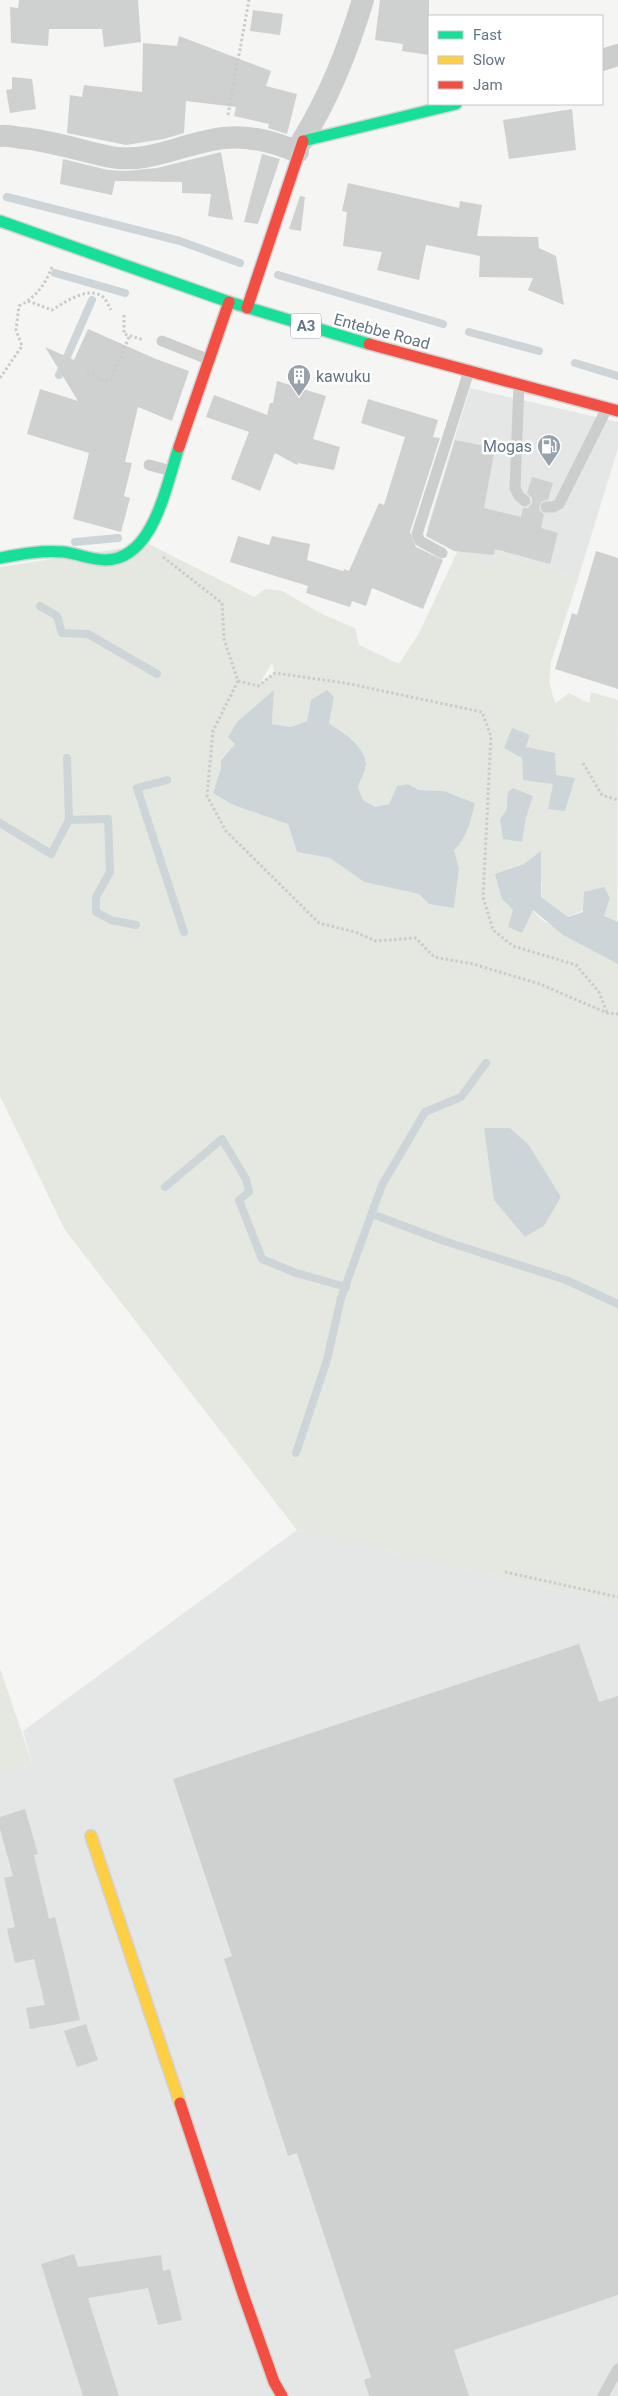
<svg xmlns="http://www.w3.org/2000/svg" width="618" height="2396" font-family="Roboto,sans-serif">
	<rect width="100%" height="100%" fill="#f5f5f3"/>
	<g fill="#e5e7e6">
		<polygon points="470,388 618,422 618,448 578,579 498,553 492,565 476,560 479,548 427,529"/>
		<polygon points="297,1530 618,1604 618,2396 0,2396 0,1772 33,1766 23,1731"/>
	</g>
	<g fill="#e4e8e1" fill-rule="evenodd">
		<path d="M462 542 479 547 476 560 492 565 498 553 578 579 551 662 549 682 555 703 569 693 589 703 591 692 618 700 617 924 604 916 610 898 568 917 541 898 542 883 524 864 496 874 502 899 513 910H532L542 920 618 964V1604L297 1530 65 1230 0 1096V567L149 544 254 597 265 589 282 591 324 615 355 628 359 645 399 664 419 633ZM272 663 275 673 259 684ZM274 690 272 724 290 727 307 721 311 700 334 697 329 723C344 733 364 744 366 764 366 771 361 781 358 787L363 800 375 807 389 804 397 786 408 784 419 790 444 791 475 803 454 850 459 869 454 907 429 904 419 894 364 882 330 858 297 852 288 824 213 793 221 768V759L235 744ZM512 728 525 747 556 775 523 780 522 758ZM533 796 526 818 522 842 506 811V803ZM510 1128 529 1145 561 1197 544 1226 526 1237Z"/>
		<polygon points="0,1668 33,1766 0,1772"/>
	</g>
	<g fill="#cdd5d8">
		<path d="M274 690 272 724 290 727 307 721 311 700 327 690 334 697 329 723C343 733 364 744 366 764 366 771 360 781 358 787L363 800 375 807 389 804 397 786 408 784 419 790 444 791 475 803C471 819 467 838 454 850L459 869 454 908 429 904 419 894 364 882 330 858 297 852 288 824 231 804 213 793 221 768V760L235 744 228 737 238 721Z"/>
		<polygon points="512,728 530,735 526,747 555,753 556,775 575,778 565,811 548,809 553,784 523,780 522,758 504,748"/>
		<polygon points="513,788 533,796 526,818 522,842 503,839 500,819 506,811 508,792"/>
		<polygon points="541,851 541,897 568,917 583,912 584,892 604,887 610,898 604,916 618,922 618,964 563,935 533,910 522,933 508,927 513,910 502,899 495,874 524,864"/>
		<polygon points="484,1128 510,1128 529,1145 561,1197 544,1226 525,1237 494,1200"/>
	</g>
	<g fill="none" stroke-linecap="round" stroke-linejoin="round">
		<g stroke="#cdd5d8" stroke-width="8">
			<polyline points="7,197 180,241 240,263"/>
			<polyline points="55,273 125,293"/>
			<polyline points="278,275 443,324"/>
			<polyline points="469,332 539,351"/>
			<polyline points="575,363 618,376"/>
			<polyline points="59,375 92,300"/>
			<polyline points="75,542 118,538"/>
			<polyline points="40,606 57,616 62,633 88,634 157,674"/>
			<polyline points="167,780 137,788 184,932"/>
			<polyline points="69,820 108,819 110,872 96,897 96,912 111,920 136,925"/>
			<polyline points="0,823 51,854 69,820 67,758"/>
			<polyline points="165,1187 222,1139 246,1179 249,1192 239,1200 262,1259 296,1273 346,1287"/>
			<polyline points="372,1214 444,1241 566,1280 618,1304"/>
			<polyline points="296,1453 327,1360 341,1298 382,1185 425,1112 461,1097 486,1063"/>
		</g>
	</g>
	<g fill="#cfd0d0">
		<polygon points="19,0 138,0 141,42 104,47 102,29 49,29 48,46 11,43 10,7 18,8"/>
		<polygon points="380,0 429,0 429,55 402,51 403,44 375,40"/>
		<polygon points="253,10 283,14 280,35 250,31"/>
		<polygon points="179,36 271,71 266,86 297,94 287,134 268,128 269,124 234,116 236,107 186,101 184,133 164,139 126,145 67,133 70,95 82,97 84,85 142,92 143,43 177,46"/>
		<polygon points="12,77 32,79 36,109 10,113 6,90 12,89"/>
		<polygon points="572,109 576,150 509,159 503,120"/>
		<polygon points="221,152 233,220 208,216 211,194 182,193 182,182 115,181 112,195 60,184 63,159 108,170 126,171 157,168"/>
		<polygon points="262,154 280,159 258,224 244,222"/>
		<polygon points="348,183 459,208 460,201 482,205 477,236 538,237 539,248 556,256 564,305 528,290 533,278 479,277 480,256 426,245 419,280 377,270 382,252 343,246 347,212 342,211"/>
		<polygon points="300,196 305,197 301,231 289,229"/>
		<polygon points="88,329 156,359 189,371 172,421 138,407 125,462 132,463 124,496 130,498 121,532 73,519 89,453 27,434 40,389 78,401 45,347 74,360"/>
		<polygon points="277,381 326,396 313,439 340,447 334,470 298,463 297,465 275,453 260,491 231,479 249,432 206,417 214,395 267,415 270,403 273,403"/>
		<polygon points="368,399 438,420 433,437 440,438 410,532 416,547 443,560 423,609 372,588 366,606 352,601 350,607 306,593 308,586 230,562 238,536 269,545 272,536 310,544 307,560 343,571 344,569 349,571 379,503 384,505 405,437 361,423"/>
		<polygon points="455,440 495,448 484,508 521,517 523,508 528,508 532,503 532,498 527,493 532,477 553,483 548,500 542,501 539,507 540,511 544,514 541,528 558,533 550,564 495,549 494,555 454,551 426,536"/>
		<polygon points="596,551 618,558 618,689 555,669 572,613 577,615"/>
		<polygon points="579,1644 599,1702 618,1696 618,2295 454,2350 469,2396 369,2396 364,2380 371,2377 297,2153 288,2156 224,1959 232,1956 173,1779"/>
		<polygon points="25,1809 38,1854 34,1855 49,1919 55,1917 80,2020 30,2029 26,2008 45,2005 34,1959 15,1963 7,1929 15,1927 4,1878 13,1876 0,1829 0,1817"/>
		<polygon points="86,2024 98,2060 77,2067 64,2031"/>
		<polygon points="74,2254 78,2267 161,2255 163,2271 170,2269 182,2320 158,2325 148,2288 88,2298 119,2396 83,2396 41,2264"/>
	</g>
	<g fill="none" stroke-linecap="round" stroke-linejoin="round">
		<g stroke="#d1d3d3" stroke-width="14">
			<g id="fast">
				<polyline points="303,141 456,104"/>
				<polyline points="0,221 229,302 369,344"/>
				<path d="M0 558C21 554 43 550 64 552 78 554 92 560 105 560 154 560 166 485 179 447"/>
			</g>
		</g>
		<g stroke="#d1d3d3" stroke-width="14">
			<polyline id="slow" points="91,1836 180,2103"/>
		</g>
		<g stroke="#d1d3d3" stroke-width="14">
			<g id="jam">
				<polyline points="247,308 303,141"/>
				<polyline points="369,344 618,411"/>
				<polyline points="179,447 229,302"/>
				<polyline points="180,2103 243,2294 274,2382 282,2396"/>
			</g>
		</g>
		<g stroke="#cacbcb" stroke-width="3" stroke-dasharray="2.5 2.5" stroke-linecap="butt">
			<polyline points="228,115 249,0"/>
			<path d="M28 301 52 310C64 303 88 285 103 297 106 300 109 306 111 310"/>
			<polyline points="124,315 124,334 144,340"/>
			<polyline points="87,373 105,381 110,381 130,335"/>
			<path d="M0 378 22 346 16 330 19 306C36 297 45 285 52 267"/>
			<polyline points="163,557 222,603 224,639 238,681 213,731 207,796 226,831 319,923 355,932 376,941 416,938 434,957 473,964 540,984 607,1013 618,1014"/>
			<polyline points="238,681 258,686 275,673 345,683 482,712 491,736 483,897 493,930 513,946 576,965 599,992 607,1013"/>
			<polyline points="583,763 602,795 618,800"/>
			<polyline points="505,1572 618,1597"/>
		</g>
		<g stroke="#cccece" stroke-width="11">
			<polyline points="162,341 210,360"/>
			<polyline points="519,384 515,488 519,496 525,501"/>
			<polyline points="149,465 172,471"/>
			<polyline points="546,507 553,507 559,504 607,408"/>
			<polyline points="442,553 420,541 417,534 469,371"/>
			<polyline points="603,2396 618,2369"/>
		</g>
		<g stroke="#cccece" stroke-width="22">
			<polyline points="602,60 618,55"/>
			<path d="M0 136C5 135 15 137 22 138 53 141 81 151 111 157 151 164 185 142 224 138 250 135 274 142 298 152"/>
			<path d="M302 141C330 95 347 52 363 0"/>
		</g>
		<use href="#fast" stroke="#16e098" stroke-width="11"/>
		<use href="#slow" stroke="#ffcf43" stroke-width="11"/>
		<use href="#jam" stroke="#f24e42" stroke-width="11"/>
	</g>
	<defs>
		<g id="building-pin" transform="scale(1.25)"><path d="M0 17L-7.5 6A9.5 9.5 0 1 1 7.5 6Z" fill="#97a2ab" stroke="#fff"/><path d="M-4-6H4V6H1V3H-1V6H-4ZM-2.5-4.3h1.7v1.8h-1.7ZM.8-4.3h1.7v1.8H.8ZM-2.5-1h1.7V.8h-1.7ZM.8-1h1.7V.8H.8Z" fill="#fff"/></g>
		<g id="fuel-pin" transform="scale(1.25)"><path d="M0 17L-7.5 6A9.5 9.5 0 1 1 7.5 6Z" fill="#97a2ab" stroke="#fff"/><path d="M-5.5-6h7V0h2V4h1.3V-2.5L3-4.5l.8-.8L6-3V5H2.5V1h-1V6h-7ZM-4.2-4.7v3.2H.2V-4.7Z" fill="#fff"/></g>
	</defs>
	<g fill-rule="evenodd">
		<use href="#building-pin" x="299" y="376"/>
		<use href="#fuel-pin" x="549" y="446"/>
	</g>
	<g text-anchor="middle" stroke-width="5" stroke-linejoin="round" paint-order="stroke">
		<rect fill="#fff" stroke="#929ea9" stroke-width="1" x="291" y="313.5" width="30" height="25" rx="4"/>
		<g font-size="15" font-weight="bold" fill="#647584">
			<text x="306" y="331">A3</text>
		</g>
		<g font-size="16" fill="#647584" stroke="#fff">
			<text transform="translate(382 331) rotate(15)" y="6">Entebbe Road</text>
		</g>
		<g font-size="16" fill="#647584" stroke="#fff" text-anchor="start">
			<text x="316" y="382">kawuku</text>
			<text x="532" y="452" text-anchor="end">Mogas</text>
		</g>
	</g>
	<rect x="428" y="15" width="175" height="90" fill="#ffffff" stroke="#c1c8ce"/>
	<rect x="438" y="31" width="25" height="8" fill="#16e098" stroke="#c1c8ce"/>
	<text x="473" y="40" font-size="15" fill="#647584">Fast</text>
	<rect x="438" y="56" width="25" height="8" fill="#ffcf43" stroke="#c1c8ce"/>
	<text x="473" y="65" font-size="15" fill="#647584">Slow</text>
	<rect x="438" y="81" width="25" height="8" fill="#f24e42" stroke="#c1c8ce"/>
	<text x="473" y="90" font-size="15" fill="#647584">Jam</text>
</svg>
